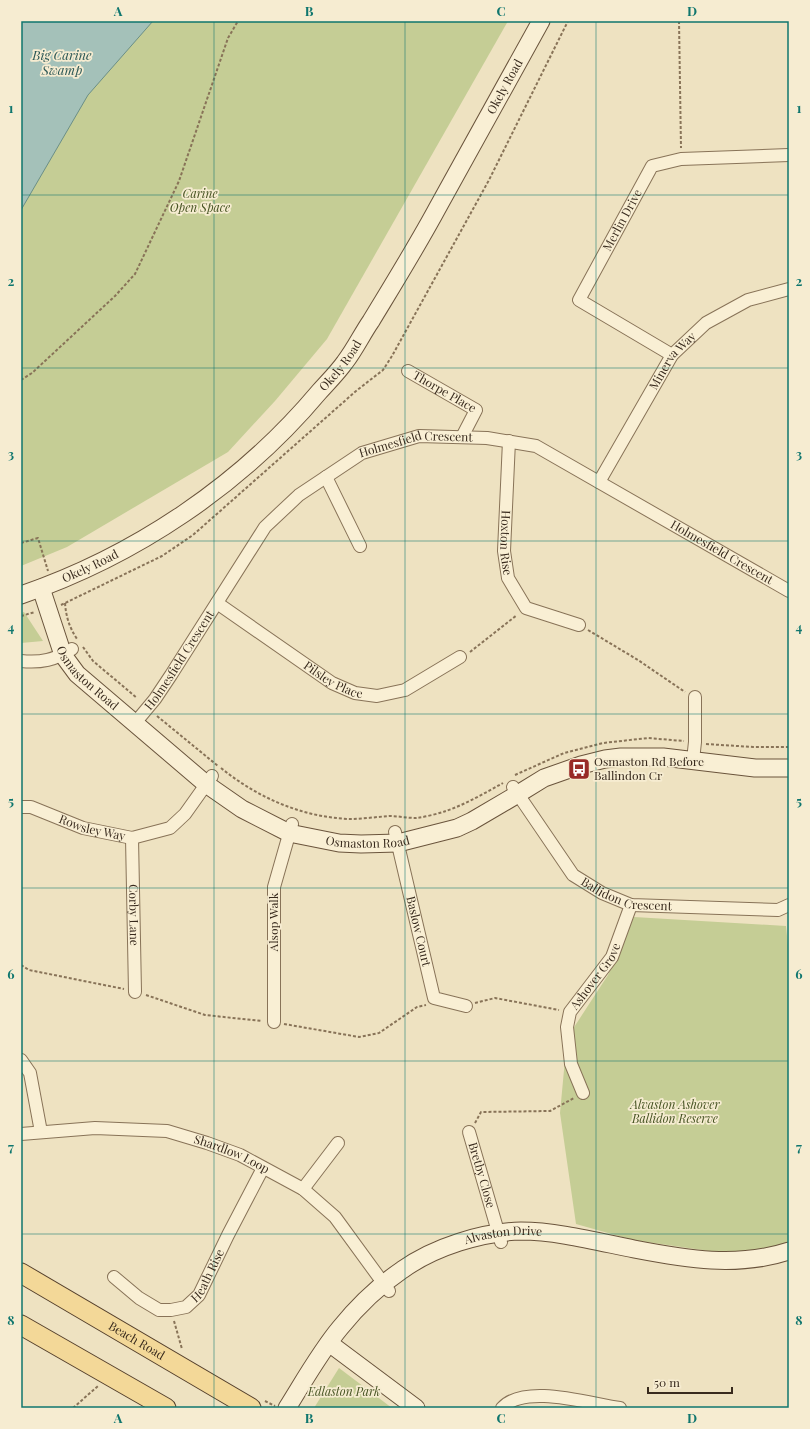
<svg xmlns="http://www.w3.org/2000/svg" width="810" height="1429" font-family="'Playfair Display',serif">
	<rect width="100%" height="100%" fill="#eee2c1"/>
	<g fill="#c5cd95">
		<polygon points="21,21 508,21 327,339 275,401 228,452 67,547 21,566"/>
		<polygon points="24,612 43,641 21,643 21,613"/>
		<polygon points="634,917 786,926 789,956 789,1246 779,1251 723,1253 633,1240 576,1224 560,1113 567,1038 608,975"/>
		<polygon points="339,1368 392,1408 314,1408"/>
	</g>
	<polygon fill="#a4c1b9" stroke="#6b8f87" points="21,21 153,21 88,95 21,210"/>
	<g fill="none" stroke-linecap="round" stroke-linejoin="round">
		<g stroke="#887358" stroke-width="14">
			<g id="street">
				<path id="s1" d="M672 355 579 300 652 166 681 159 789 155"/>
				<path id="s2" d="M408 371 476 410 462 437"/>
				<path id="s3" d="M509 441 504 551 508 578 526 608 579 625"/>
				<polyline points="326,477 360,546"/>
				<path id="s4" d="M599 482 672 355 706 323 748 300 789 289"/>
				<path id="s5" d="M217 603 332 683 355 693 377 696 405 690 460 657"/>
				<path d="M21 661C41 663 55 660 72 649"/>
				<path id="s6" d="M135 723 155 699 171 675 265 527 299 495 362 453 419 436 487 438 536 446 789 591"/>
				<polyline points="693,760 695,742 695,697"/>
				<path id="s7" d="M513 787 573 875 602 893 631 905 778 910 789 905"/>
				<path id="s8" d="M21 807H31L83 828 132 838 170 828 185 814 212 776"/>
				<path id="s9" d="M395 832 434 998 466 1006"/>
				<path id="s10" d="M132 838 135 992"/>
				<polyline points="274,1022 274,887 292,824"/>
				<polyline points="21,1060 30,1073 41,1132"/>
				<path id="s11" d="M583 1093 571 1064 567 1027 570 1012 612 957 631 905"/>
				<path id="s12" d="M469 1132 501 1242"/>
				<path id="s13" d="M21 1134 95 1128 167 1131 207 1143 240 1155 303 1189 335 1217 389 1291"/>
				<polyline points="303,1189 338,1143"/>
				<path id="s14" d="M114 1277 139 1298 159 1310H171L186 1307 199 1295 228 1235 263 1168"/>
				<path d="M502 1408C525 1383 590 1404 620 1408"/>
			</g>
		</g>
		<g stroke="#6a543c" stroke-width="19">
			<g id="secondary">
				<path id="s15" d="M41 588 63 655 77 674 206 784 242 809 289 833 339 843 361 844 398 843 457 828 472 821 518 794 544 778 581 765 605 759 621 757H663L755 768H789"/>
				<path id="s16" d="M21 595C135 556 241 485 319 392 328 382 338 372 345 362 355 349 362 334 371 321 394 283 417 246 438 207 473 145 507 83 541 21"/>
				<polyline points="329,1343 416,1408"/>
				<path id="s17" d="M287 1408C304 1381 320 1352 340 1328 357 1307 380 1285 402 1270 434 1247 482 1232 521 1231 557 1231 599 1242 634 1249 686 1259 737 1268 789 1251"/>
			</g>
		</g>
		<g stroke="#56412d" stroke-width="21">
			<g id="primary">
				<path id="s18" d="M21 1273 251 1408"/>
				<polyline points="21,1325 166,1408"/>
			</g>
		</g>
		<g stroke="#887358" stroke-width="2" stroke-dasharray="3 2" stroke-linecap="butt">
			<polyline points="679,21 681,148"/>
			<polyline points="21,380 32,373 115,296 135,274 179,181 228,38 238,21"/>
			<polyline points="21,543 38,538 48,571"/>
			<path d="M65 603C66 616 69 627 77 639"/>
			<polyline points="61,605 162,556 193,535 356,391 383,370 392,356 489,180 568,21"/>
			<polyline points="21,616 35,612"/>
			<polyline points="588,630 638,660 685,692"/>
			<polyline points="83,647 93,661 137,698"/>
			<polyline points="470,652 517,615"/>
			<polyline points="157,716 218,766"/>
			<polyline points="706,744 753,747 789,747"/>
			<path d="M221 768C258 798 302 817 349 819 362 819 376 817 389 816 398 816 407 818 416 818 425 817 437 814 446 811 466 804 485 793 503 783"/>
			<polyline points="515,775 564,753 603,743 648,738 684,741"/>
			<polyline points="21,965 29,970 124,989"/>
			<polyline points="146,995 205,1015 262,1021"/>
			<polyline points="475,1003 495,998 559,1010"/>
			<polyline points="284,1024 359,1037 379,1033 417,1007 426,1005"/>
			<polyline points="475,1123 481,1112 550,1111 574,1098"/>
			<polyline points="174,1321 182,1349"/>
			<polyline points="265,1401 275,1406"/>
			<polyline points="73,1408 98,1386"/>
		</g>
		<use href="#street" stroke="#f9efd4" stroke-width="12"/>
		<use href="#secondary" stroke="#f9efd4" stroke-width="17"/>
		<use href="#primary" stroke="#f3d898" stroke-width="19"/>
	</g>
	<path fill="none" stroke="#0f766e" stroke-width="1" stroke-opacity="0.55" d="M214 21V1408M405 21V1408M596 21V1408M21 195H789M21 368H789M21 541H789M21 714H789M21 888H789M21 1061H789M21 1234H789"/>
	<defs>
		<g id="bus-square" transform="scale(1.15)"><rect x="-9" y="-9" width="18" height="18" rx="4" fill="#982927" stroke="#f6ecd1"/><path d="M-5-6H5V4H4V6H2V4H-2V6H-4V4H-5ZM-3.5-4V0h7V-4ZM-3.5 1.2v1.5H-2V1.2ZM2 1.2v1.5H3.5V1.2Z" fill="#fff"/></g>
	</defs>
	<g fill-rule="evenodd">
		<use href="#bus-square" x="579" y="769"/>
	</g>
	<g text-anchor="middle" stroke-width="3.5" stroke-linejoin="round" paint-order="stroke">
		<g font-size="12" fill="#382a1d" stroke="#f6ecd1">
			<text dy="4" stroke="none"><textPath href="#s16" startOffset="723">Okely Road</textPath></text>
			<text dy="4" stroke="none"><textPath href="#s1" startOffset="199">Merlin Drive</textPath></text>
			<text dy="4" stroke="none"><textPath href="#s4" startOffset="142">Minerva Way</textPath></text>
			<text dy="4" stroke="none"><textPath href="#s16" startOffset="399">Okely Road</textPath></text>
			<text dy="4" stroke="none"><textPath href="#s2" startOffset="42">Thorpe Place</textPath></text>
			<text dy="4" stroke="none"><textPath href="#s6" startOffset="413">Holmesfield Crescent</textPath></text>
			<text dy="4" stroke="none"><textPath href="#s3" startOffset="102">Hoxton Rise</textPath></text>
			<text dy="4" stroke="none"><textPath href="#s6" startOffset="749">Holmesfield Crescent</textPath></text>
			<text dy="4" stroke="none"><textPath href="#s16" startOffset="75">Okely Road</textPath></text>
			<text dy="4" stroke="none"><textPath href="#s6" startOffset="77">Holmesfield Crescent</textPath></text>
			<text dy="4" stroke="none"><textPath href="#s15" startOffset="104">Osmaston Road</textPath></text>
			<text dy="4" stroke="none"><textPath href="#s5" startOffset="140">Pilsley Place</textPath></text>
			<text dy="4" stroke="none"><textPath href="#s8" startOffset="75">Rowsley Way</textPath></text>
			<text dy="4" stroke="none"><textPath href="#s15" startOffset="440">Osmaston Road</textPath></text>
			<text dy="4" stroke="none"><textPath href="#s7" startOffset="165">Ballidon Crescent</textPath></text>
			<text dy="4" stroke="none"><textPath href="#s10" startOffset="77">Corby Lane</textPath></text>
			<text transform="translate(274 922) rotate(-90)" y="4">Alsop Walk</text>
			<text dy="4" stroke="none"><textPath href="#s9" startOffset="102">Baslow Court</textPath></text>
			<text dy="4" stroke="none"><textPath href="#s11" startOffset="128">Ashover Grove</textPath></text>
			<text dy="4" stroke="none"><textPath href="#s13" startOffset="215">Shardlow Loop</textPath></text>
			<text dy="4" stroke="none"><textPath href="#s12" startOffset="45">Bretby Close</textPath></text>
			<text dy="4" stroke="none"><textPath href="#s17" startOffset="290">Alvaston Drive</textPath></text>
			<text dy="4" stroke="none"><textPath href="#s14" startOffset="122">Heath Rise</textPath></text>
			<text dy="4" stroke="none"><textPath href="#s18" startOffset="134">Beach Road</textPath></text>
		</g>
		<g font-size="12" font-style="italic" fill="#475423" stroke="#f6ecd1">
			<text x="200" y="198">Carine<tspan x="200" dy="14">Open Space</tspan></text>
			<text x="675" y="1109">Alvaston Ashover<tspan x="675" dy="14">Ballidon Reserve</tspan></text>
			<text x="344" y="1396">Edlaston Park</text>
		</g>
		<g font-size="12" fill="#382a1d" stroke="#f6ecd1" text-anchor="start">
			<text x="594" y="766">Osmaston Rd Before<tspan x="594" dy="14">Ballindon Cr</tspan></text>
		</g>
		<g font-size="13" font-style="italic" fill="#2c5856" stroke="#f6ecd1">
			<text x="62" y="60">Big Carine<tspan x="62" dy="15">Swamp</tspan></text>
		</g>
	</g>
	<rect width="810" height="1429" fill="none" stroke="#f6ecd1" stroke-width="44"/>
	<path d="M648 1387v6h84v-6" fill="none" stroke="#382a1d" stroke-width="2"/>
	<text x="654" y="1387" font-size="12" fill="#382a1d" stroke="#f6ecd1" stroke-width="3" paint-order="stroke">50 m</text>
	<rect x="22" y="22" width="766" height="1385" fill="none" stroke="#0f766e" stroke-width="1.5"/>
	<g font-size="13" text-anchor="middle" font-weight="bold" fill="#0f766e">
		<text x="118" y="16">A</text>
		<text x="309" y="16">B</text>
		<text x="501" y="16">C</text>
		<text x="692" y="16">D</text>
		<text x="11" y="113">1</text>
		<text x="799" y="113">1</text>
		<text x="11" y="286">2</text>
		<text x="799" y="286">2</text>
		<text x="11" y="459">3</text>
		<text x="799" y="459">3</text>
		<text x="11" y="632">4</text>
		<text x="799" y="632">4</text>
		<text x="11" y="806">5</text>
		<text x="799" y="806">5</text>
		<text x="11" y="979">6</text>
		<text x="799" y="979">6</text>
		<text x="11" y="1152">7</text>
		<text x="799" y="1152">7</text>
		<text x="11" y="1325">8</text>
		<text x="799" y="1325">8</text>
		<text x="118" y="1423">A</text>
		<text x="309" y="1423">B</text>
		<text x="501" y="1423">C</text>
		<text x="692" y="1423">D</text>
	</g>
</svg>
